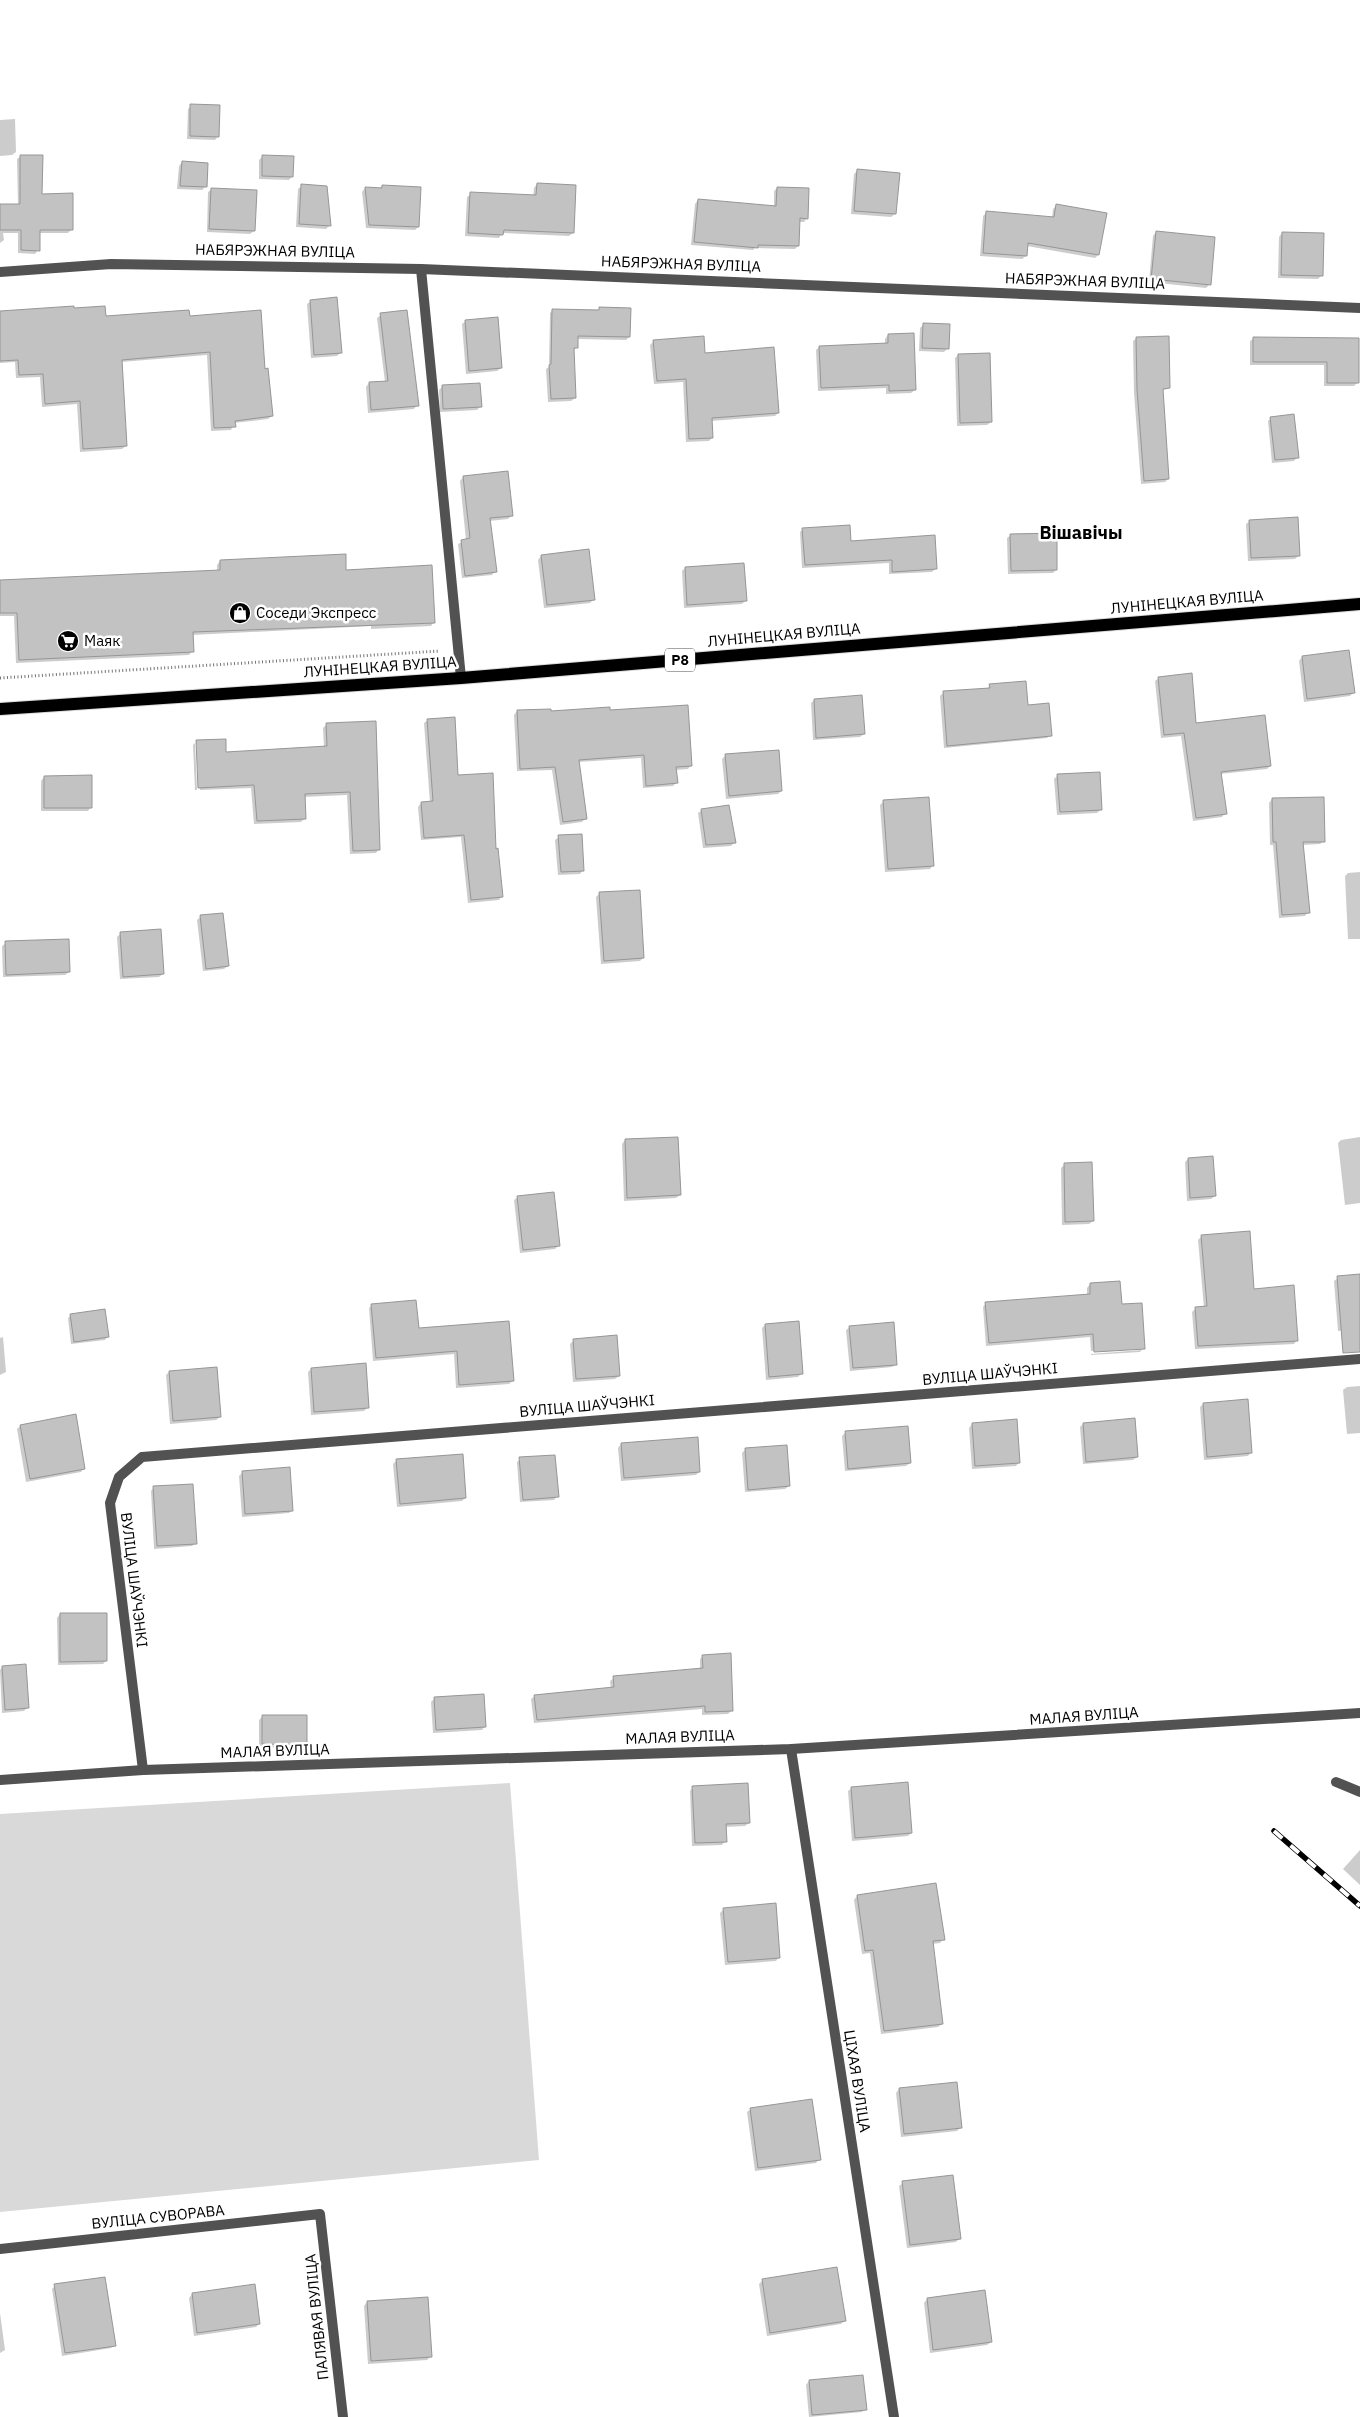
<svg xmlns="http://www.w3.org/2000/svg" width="1360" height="2417" font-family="'IBM Plex Sans',sans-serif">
	<rect width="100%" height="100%" fill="#fff"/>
	<polygon fill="#d9d9d9" points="510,1783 539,2160 0,2212 0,1814"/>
	<g fill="#0003">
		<polygon points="191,106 218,136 215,140 187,139 188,109"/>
		<polygon points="15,119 16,152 12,155 0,156 0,120"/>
		<polygon points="21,156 40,195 72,229 68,233 39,233 38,250 35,254 18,253 18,233 3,233 4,240 0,243 0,206 18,206 17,159"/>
		<polygon points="262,157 292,176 289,180 259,179 259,160"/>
		<polygon points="182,162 205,187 202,190 177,189 179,166"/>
		<polygon points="858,170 898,174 895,214 891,217 851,214 854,174"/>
		<polygon points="537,184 573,233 569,236 502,233 499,238 465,236 467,197 471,194 533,197 534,188"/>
		<polygon points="302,186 330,225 326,229 296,227 298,189"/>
		<polygon points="382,186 418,227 415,230 366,228 362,192 365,188 379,189"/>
		<polygon points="777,188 807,218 804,222 799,222 798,246 795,249 755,248 753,250 691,245 695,204 698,200 774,207 774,191"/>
		<polygon points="212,189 254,231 250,234 207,232 208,192"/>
		<polygon points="1057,205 1098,255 1095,258 1027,246 1026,256 1022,259 980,256 983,216 987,212 1052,218 1053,209"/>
		<polygon points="1156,232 1209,285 1206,288 1149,282 1153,236"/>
		<polygon points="1282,233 1322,275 1318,279 1278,278 1279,237"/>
		<polygon points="311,301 340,353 337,356 311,358 307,304"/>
		<polygon points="600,308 629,337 626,340 577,339 577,347 573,351 575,398 571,401 548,402 546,369 549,367 550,313 553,310 597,311"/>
		<polygon points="73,310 105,318 189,317 264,370 272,416 268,419 234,423 231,430 211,431 207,355 121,362 126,446 122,449 80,452 77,404 42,407 40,377 16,378 15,362 0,363 0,312"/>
		<polygon points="381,315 417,405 414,409 368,413 366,387 369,383 385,382 377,318"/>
		<polygon points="466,321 501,368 497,371 466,374 462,324"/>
		<polygon points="923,325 948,348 944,352 919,351 920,328"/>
		<polygon points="888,335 915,390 911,393 886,394 886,388 818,391 816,350 819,347 885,344 885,339"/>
		<polygon points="1137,338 1169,388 1161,391 1168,479 1165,482 1141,484 1134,393 1133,341"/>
		<polygon points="1254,338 1358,340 1358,382 1354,386 1324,386 1324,365 1250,365 1250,341"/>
		<polygon points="654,341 704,354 778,413 775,416 711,421 712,438 709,441 686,442 683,382 654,384 650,345"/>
		<polygon points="958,355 991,422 987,425 957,426 955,358"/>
		<polygon points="443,386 480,407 477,410 440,412 439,390"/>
		<polygon points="1271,418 1297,457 1294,461 1272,463 1268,421"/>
		<polygon points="463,477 512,515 508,519 489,521 495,571 492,575 462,578 458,544 466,540 460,481"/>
		<polygon points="1250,521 1298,556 1295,559 1248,561 1246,524"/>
		<polygon points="803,529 936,568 932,572 889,574 889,563 802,568 800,532"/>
		<polygon points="1011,535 1056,570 1053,573 1008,574 1007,538"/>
		<polygon points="541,556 593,600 590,603 544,608 538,560"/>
		<polygon points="220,561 345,571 434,622 431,626 371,629 371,626 192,635 192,651 189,655 16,663 14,616 0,616 0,581 217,571 217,565"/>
		<polygon points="685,568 746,600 742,604 684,608 682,571"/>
		<polygon points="1302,657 1353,693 1350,696 1304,702 1299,661"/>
		<polygon points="1159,678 1195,724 1270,766 1267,769 1220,774 1225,813 1222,817 1193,821 1181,736 1161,738 1155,681"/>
		<polygon points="990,685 1027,706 1050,735 1047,738 944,748 940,696 944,692 986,690"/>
		<polygon points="814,700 864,734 860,737 813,740 811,703"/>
		<polygon points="517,711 609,712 691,765 688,769 675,770 676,783 673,786 643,788 641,758 578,762 586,818 582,822 560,825 552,770 517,771 514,715"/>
		<polygon points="428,720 495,850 502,896 499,900 468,903 461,837 421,840 418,807 421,803 430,803 424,723"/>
		<polygon points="326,725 379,849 376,853 350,854 347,795 303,797 305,818 301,822 254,824 251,788 200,790 197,742 225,753 324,747 323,728"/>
		<polygon points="195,743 197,790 195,790 193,745"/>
		<polygon points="726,755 781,791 778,794 726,799 722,759"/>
		<polygon points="1058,775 1101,809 1097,813 1057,815 1054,779"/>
		<polygon points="44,777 91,807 88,811 41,811 41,781"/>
		<polygon points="1272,799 1324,841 1320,844 1302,845 1308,912 1305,916 1279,918 1273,845 1270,845 1269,803"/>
		<polygon points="884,801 933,865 930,869 885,872 880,805"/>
		<polygon points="702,810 735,842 731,846 703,848 698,813"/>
		<polygon points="559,837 583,870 580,874 558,875 555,840"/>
		<polygon points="1360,872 1360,939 1348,939 1345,876 1348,873"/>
		<polygon points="600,893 643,958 640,961 601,964 596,897"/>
		<polygon points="200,917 228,966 224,969 203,971 197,920"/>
		<polygon points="121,933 163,974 159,977 120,979 117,937"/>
		<polygon points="6,943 69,972 65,975 3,977 2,946"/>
		<polygon points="1360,1137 1360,1203 1345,1205 1338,1143 1341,1140"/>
		<polygon points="625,1140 680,1195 676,1198 624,1201 622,1144"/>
		<polygon points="1188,1159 1215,1196 1211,1199 1187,1201 1185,1162"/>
		<polygon points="1064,1165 1093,1221 1089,1224 1062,1225 1061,1168"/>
		<polygon points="518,1197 558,1246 555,1249 520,1253 514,1200"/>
		<polygon points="1202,1236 1297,1340 1294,1344 1195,1349 1192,1312 1196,1308 1204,1308 1198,1240"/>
		<polygon points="1360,1276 1360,1329 1338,1331 1334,1281 1338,1278"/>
		<polygon points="1090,1284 1120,1305 1143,1349 1142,1350 1142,1348 1091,1351 1090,1337 986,1346 983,1307 986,1303 1087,1295 1087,1288"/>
		<polygon points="372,1305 418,1329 512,1381 509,1384 456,1388 454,1354 373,1361 369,1308"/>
		<polygon points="71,1315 108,1336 105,1340 71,1344 68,1318"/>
		<polygon points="765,1325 801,1374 798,1377 766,1380 762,1328"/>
		<polygon points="850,1327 896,1364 892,1367 850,1371 846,1330"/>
		<polygon points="3,1337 6,1372 0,1375 0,1338"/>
		<polygon points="574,1340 619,1376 615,1379 573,1382 570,1344"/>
		<polygon points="1142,1350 1140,1352 1091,1355 1091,1354"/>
		<polygon points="311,1369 368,1407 364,1411 311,1415 308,1372"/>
		<polygon points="169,1372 220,1417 216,1420 170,1424 166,1375"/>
		<polygon points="1360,1386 1360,1433 1347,1434 1343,1390 1347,1387"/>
		<polygon points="1203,1404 1251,1452 1248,1456 1204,1460 1200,1407"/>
		<polygon points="972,1424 1019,1462 1016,1466 972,1469 969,1428"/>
		<polygon points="1083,1424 1137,1457 1133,1460 1083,1464 1080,1427"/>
		<polygon points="20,1426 84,1468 81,1472 26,1482 17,1429"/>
		<polygon points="846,1432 910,1463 906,1466 845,1471 842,1436"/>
		<polygon points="621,1444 699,1472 696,1475 621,1481 618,1448"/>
		<polygon points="746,1449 789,1486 785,1489 745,1492 742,1453"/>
		<polygon points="520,1459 557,1496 554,1500 520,1502 517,1462"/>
		<polygon points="397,1460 465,1498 462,1501 397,1507 393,1464"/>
		<polygon points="243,1472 292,1510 289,1513 242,1517 239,1476"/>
		<polygon points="154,1487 196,1543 192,1546 154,1549 151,1491"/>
		<polygon points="60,1614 106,1661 103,1664 58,1665 57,1618"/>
		<polygon points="703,1656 732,1710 728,1714 702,1715 702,1709 534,1723 531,1699 535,1696 611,1689 610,1681 614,1678 700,1669 700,1659"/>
		<polygon points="2,1667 27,1708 24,1711 2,1713 0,1670"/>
		<polygon points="434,1699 485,1726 482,1730 433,1733 431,1702"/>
		<polygon points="263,1716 305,1744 302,1748 259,1747 259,1720"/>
		<polygon points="693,1787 749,1823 745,1826 724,1827 725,1841 722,1845 692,1846 690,1791"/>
		<polygon points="852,1788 911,1833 908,1836 852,1841 848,1791"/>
		<polygon points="1360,1850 1360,1885 1343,1869"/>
		<polygon points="857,1896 943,1939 940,1943 932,1944 942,2024 938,2027 881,2034 870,1953 862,1954 854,1900"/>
		<polygon points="724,1909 779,1957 776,1961 725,1965 720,1913"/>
		<polygon points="956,2083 960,2128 957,2131 901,2137 896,2093 899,2089"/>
		<polygon points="751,2109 819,2159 816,2163 755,2171 747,2112"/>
		<polygon points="903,2183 959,2239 956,2242 907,2248 899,2186"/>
		<polygon points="763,2280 844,2321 841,2324 767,2336 759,2284"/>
		<polygon points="55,2286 114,2345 111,2348 62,2356 52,2289"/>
		<polygon points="192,2294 259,2324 256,2327 194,2336 189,2298"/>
		<polygon points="927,2299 991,2342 987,2345 930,2353 924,2303"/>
		<polygon points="367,2302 430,2357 427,2360 368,2364 364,2306"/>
		<polygon points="0,2313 5,2350 0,2353"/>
		<polygon points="809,2381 865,2409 862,2412 809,2417 806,2385"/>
	</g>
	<g fill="#c2c2c2" stroke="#969696">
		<polygon points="190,104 220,105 219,137 190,136"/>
		<polygon points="20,155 43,155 42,194 73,193 73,230 40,230 40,251 21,250 21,230 0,230 0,204 20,204"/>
		<polygon points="262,155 294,156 293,177 262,176"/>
		<polygon points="182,161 208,163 207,187 180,186"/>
		<polygon points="857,169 900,173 896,214 854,211"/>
		<polygon points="537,183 576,185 574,233 504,230 503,235 468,233 470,192 536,195"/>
		<polygon points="301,184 327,186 331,226 299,224"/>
		<polygon points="382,185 421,187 419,227 369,225 365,187 382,188"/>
		<polygon points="777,187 809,188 808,219 800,218 799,246 758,245 758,248 694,242 698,199 776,206"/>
		<polygon points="211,188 257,190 255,231 209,229"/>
		<polygon points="1056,204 1107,213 1099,255 1028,243 1027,256 983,253 986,211 1054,217"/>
		<polygon points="1156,231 1215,237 1211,285 1151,279"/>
		<polygon points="1282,232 1324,233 1323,276 1281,275"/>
		<polygon points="337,297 342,353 314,355 310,300"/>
		<polygon points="74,306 74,308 105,306 106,316 189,310 190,316 261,310 265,369 268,368 273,416 235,421 236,427 214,428 210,352 122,360 127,446 83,449 80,401 45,404 43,374 19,375 18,360 0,361 0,311"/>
		<polygon points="599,307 631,308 630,337 578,336 578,348 574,348 576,398 551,399 549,365 551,364 552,309 599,310"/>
		<polygon points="407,310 419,406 371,410 369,382 388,381 380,313"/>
		<polygon points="498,317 502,368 469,371 465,320"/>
		<polygon points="923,323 950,324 949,349 922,348"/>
		<polygon points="914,333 916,390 889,391 889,385 821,388 819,346 888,343 888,334"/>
		<polygon points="704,336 705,353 774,347 779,413 712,418 713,438 689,439 686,379 657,381 653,340"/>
		<polygon points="1169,336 1170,388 1163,389 1169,479 1144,481 1137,389 1136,337"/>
		<polygon points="1253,337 1359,338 1359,383 1327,383 1327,362 1253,362"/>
		<polygon points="990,353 992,422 960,423 958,354"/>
		<polygon points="480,383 482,407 443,409 442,385"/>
		<polygon points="1294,414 1299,458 1275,460 1270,417"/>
		<polygon points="508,471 513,516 490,518 497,572 465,576 461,540 470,538 463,476"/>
		<polygon points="1298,517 1300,556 1251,558 1249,520"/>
		<polygon points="850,525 851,541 935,535 937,569 892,572 892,560 805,565 802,528"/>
		<polygon points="1057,533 1057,570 1011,571 1010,534"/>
		<polygon points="589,549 595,600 547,605 541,555"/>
		<polygon points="346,554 346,570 432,565 435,623 193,632 194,652 19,660 17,613 0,613 0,580 220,570 220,560"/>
		<polygon points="744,563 747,601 687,605 685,567"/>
		<polygon points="1349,650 1355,693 1307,699 1302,656"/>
		<polygon points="1192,673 1196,723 1265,715 1271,766 1221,772 1227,814 1196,818 1184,733 1164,735 1158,677"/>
		<polygon points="1026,681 1028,705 1049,703 1052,736 947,746 943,691 990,688 989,684"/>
		<polygon points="862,695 865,734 816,738 814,699"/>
		<polygon points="688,705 692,766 676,767 678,783 646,786 644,755 579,760 587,819 563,822 555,767 520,769 517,710 551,709 551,711 610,707 610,710"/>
		<polygon points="455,717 458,775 493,773 496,849 498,848 503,897 471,900 464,835 424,838 421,802 433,801 427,719"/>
		<polygon points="376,721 380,850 353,851 350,792 305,794 306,819 257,821 254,785 198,788 196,740 226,739 226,752 327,746 326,723"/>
		<polygon points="779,750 782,791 729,796 725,754"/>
		<polygon points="1100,772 1102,810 1060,812 1057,774"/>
		<polygon points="92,775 92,808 44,808 44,776"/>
		<polygon points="929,797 934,866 888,869 883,800"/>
		<polygon points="1324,797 1325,842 1303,842 1310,913 1282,915 1276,842 1273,842 1272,798"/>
		<polygon points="729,805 736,843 706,845 701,809"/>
		<polygon points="582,834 584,871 561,872 558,835"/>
		<polygon points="640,890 644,958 604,961 599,892"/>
		<polygon points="223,913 229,966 206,969 200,915"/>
		<polygon points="161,929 164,974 123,977 120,932"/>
		<polygon points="69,939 70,972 6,975 5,941"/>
		<polygon points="678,1137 681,1195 627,1198 625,1139"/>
		<polygon points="1213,1156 1216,1196 1190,1198 1188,1158"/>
		<polygon points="1092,1162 1094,1221 1065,1222 1064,1163"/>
		<polygon points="554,1192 560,1246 523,1250 517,1196"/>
		<polygon points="1250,1231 1254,1289 1294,1285 1298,1341 1198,1346 1195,1307 1207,1306 1201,1235"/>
		<polygon points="1360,1274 1360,1352 1343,1353 1337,1276"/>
		<polygon points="1120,1281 1122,1304 1142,1303 1145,1349 1094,1352 1093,1334 989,1343 985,1302 1090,1294 1090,1283"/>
		<polygon points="416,1300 419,1328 509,1321 514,1381 459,1385 457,1351 376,1358 371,1304"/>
		<polygon points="105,1309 109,1337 74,1342 70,1314"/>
		<polygon points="799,1321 803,1374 769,1377 765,1324"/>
		<polygon points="894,1322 897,1365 853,1368 849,1326"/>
		<polygon points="617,1335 620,1376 576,1379 573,1339"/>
		<polygon points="366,1363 369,1408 314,1412 311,1368"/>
		<polygon points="217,1367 221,1417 173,1421 169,1371"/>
		<polygon points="1248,1399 1252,1453 1207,1457 1203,1403"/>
		<polygon points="76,1414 85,1469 30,1479 20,1425"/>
		<polygon points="1135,1418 1138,1457 1086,1462 1083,1423"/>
		<polygon points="1017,1419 1020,1463 975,1466 972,1423"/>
		<polygon points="908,1426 911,1463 848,1469 845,1431"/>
		<polygon points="698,1437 700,1472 624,1478 621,1443"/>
		<polygon points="787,1445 790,1486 748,1490 745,1448"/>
		<polygon points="463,1454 466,1498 400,1504 396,1459"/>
		<polygon points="555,1455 559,1497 523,1500 519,1457"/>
		<polygon points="290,1467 293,1511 245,1514 242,1471"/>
		<polygon points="193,1484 197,1544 157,1546 153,1486"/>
		<polygon points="60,1613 107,1613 107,1661 60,1662"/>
		<polygon points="731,1653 733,1711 705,1712 705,1706 537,1720 534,1695 614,1687 613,1676 703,1668 702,1655"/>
		<polygon points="26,1664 29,1708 5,1710 2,1666"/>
		<polygon points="484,1694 486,1727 436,1730 434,1697"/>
		<polygon points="262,1715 307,1715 307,1745 262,1744"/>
		<polygon points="908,1782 912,1833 855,1838 851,1787"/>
		<polygon points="748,1783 750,1823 726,1824 727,1842 695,1843 692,1786"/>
		<polygon points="936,1883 945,1940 933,1941 943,2024 884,2031 873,1950 865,1951 857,1895"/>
		<polygon points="776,1903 780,1958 728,1962 723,1908"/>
		<polygon points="957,2082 962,2128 904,2134 899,2088"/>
		<polygon points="812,2099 821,2160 758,2168 750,2108"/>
		<polygon points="953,2175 961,2239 910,2245 902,2181"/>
		<polygon points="837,2267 846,2321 770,2333 762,2279"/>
		<polygon points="105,2277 116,2346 65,2353 54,2284"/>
		<polygon points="255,2284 260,2324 197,2333 192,2293"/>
		<polygon points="985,2290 992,2342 933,2350 927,2298"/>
		<polygon points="428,2297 432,2357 371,2361 367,2301"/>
		<polygon points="863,2375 867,2410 812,2415 809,2380"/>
	</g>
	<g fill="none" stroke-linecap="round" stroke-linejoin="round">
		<g stroke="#dbdbdb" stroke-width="14">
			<polyline id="primary" points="0,709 461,678 1360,604"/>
		</g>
		<polyline stroke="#747474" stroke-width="3" stroke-dasharray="1 2.5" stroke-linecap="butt" points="0,678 440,651"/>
		<g stroke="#525252" stroke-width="10">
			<polyline points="421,269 461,678"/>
			<polyline points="1336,1782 1360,1792"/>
		</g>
		<g stroke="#525252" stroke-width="10">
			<polyline points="0,272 111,264 421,269 1360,308"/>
			<polyline points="791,1749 894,2417"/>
			<polyline points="143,1770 110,1503 119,1477 142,1457 1360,1359"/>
			<polyline points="0,1780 143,1770 791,1749 1360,1713"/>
			<polyline points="0,2249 320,2214 343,2417"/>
		</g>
		<use href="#primary" stroke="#000" stroke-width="12"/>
		<g stroke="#000" stroke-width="5.5">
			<polyline id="rail" points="1274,1831 1360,1906"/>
		</g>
		<use href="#rail" stroke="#fff" stroke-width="4" stroke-dasharray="11" stroke-linecap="butt"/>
	</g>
	<defs>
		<g id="shop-disc" transform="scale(1.125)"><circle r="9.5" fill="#000" stroke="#fff"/><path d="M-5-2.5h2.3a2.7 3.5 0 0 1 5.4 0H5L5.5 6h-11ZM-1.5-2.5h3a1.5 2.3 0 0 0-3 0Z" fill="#fff"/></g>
		<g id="supermarket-disc" transform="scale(1.125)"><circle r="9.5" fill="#000" stroke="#fff"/><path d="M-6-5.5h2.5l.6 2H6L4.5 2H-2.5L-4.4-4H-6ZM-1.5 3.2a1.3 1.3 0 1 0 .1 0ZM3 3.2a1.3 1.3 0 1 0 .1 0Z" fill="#fff"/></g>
	</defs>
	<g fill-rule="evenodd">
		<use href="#shop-disc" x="240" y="613"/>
		<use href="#supermarket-disc" x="68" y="641"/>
	</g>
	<g text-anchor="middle" stroke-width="5" stroke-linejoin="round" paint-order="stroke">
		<rect fill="#fff" stroke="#4c4c4c" stroke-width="1" x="665" y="648.5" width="30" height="23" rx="4"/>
		<g font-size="14" font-weight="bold" fill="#000">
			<text x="680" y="665">Р8</text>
		</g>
		<g font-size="15" fill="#000" stroke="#fff">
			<text transform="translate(275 251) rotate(1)" y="5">НАБЯРЭЖНАЯ ВУЛІЦА</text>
			<text transform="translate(681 264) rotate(2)" y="5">НАБЯРЭЖНАЯ ВУЛІЦА</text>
			<text transform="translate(1085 281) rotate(2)" y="5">НАБЯРЭЖНАЯ ВУЛІЦА</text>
			<text transform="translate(1187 602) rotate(-5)" y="5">ЛУНІНЕЦКАЯ ВУЛІЦА</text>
			<text transform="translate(784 635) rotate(-5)" y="5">ЛУНІНЕЦКАЯ ВУЛІЦА</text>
			<text transform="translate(380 667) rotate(-4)" y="5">ЛУНІНЕЦКАЯ ВУЛІЦА</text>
			<text transform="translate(990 1374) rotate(-5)" y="5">ВУЛІЦА ШАЎЧЭНКІ</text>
			<text transform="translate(587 1406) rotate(-5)" y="5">ВУЛІЦА ШАЎЧЭНКІ</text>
			<text transform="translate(134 1580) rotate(83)" y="5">ВУЛІЦА ШАЎЧЭНКІ</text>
			<text transform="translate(1084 1716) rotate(-4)" y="5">МАЛАЯ ВУЛІЦА</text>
			<text transform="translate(680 1737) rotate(-2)" y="5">МАЛАЯ ВУЛІЦА</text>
			<text transform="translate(275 1751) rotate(-2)" y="5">МАЛАЯ ВУЛІЦА</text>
			<text transform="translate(857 2081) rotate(81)" y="5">ЦІХАЯ ВУЛІЦА</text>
			<text transform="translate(158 2217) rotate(-6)" y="5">ВУЛІЦА СУВОРАВА</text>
			<text transform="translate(317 2317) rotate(-96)" y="5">ПАЛЯВАЯ ВУЛІЦА</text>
		</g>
		<g font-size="15" fill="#000" stroke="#fff" text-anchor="start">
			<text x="256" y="618">Соседи Экспресс</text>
			<text x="84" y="646">Маяк</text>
		</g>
		<g font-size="18" font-weight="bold" fill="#000" stroke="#fff">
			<text x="1081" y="539">Вішавічы</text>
		</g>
	</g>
</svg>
